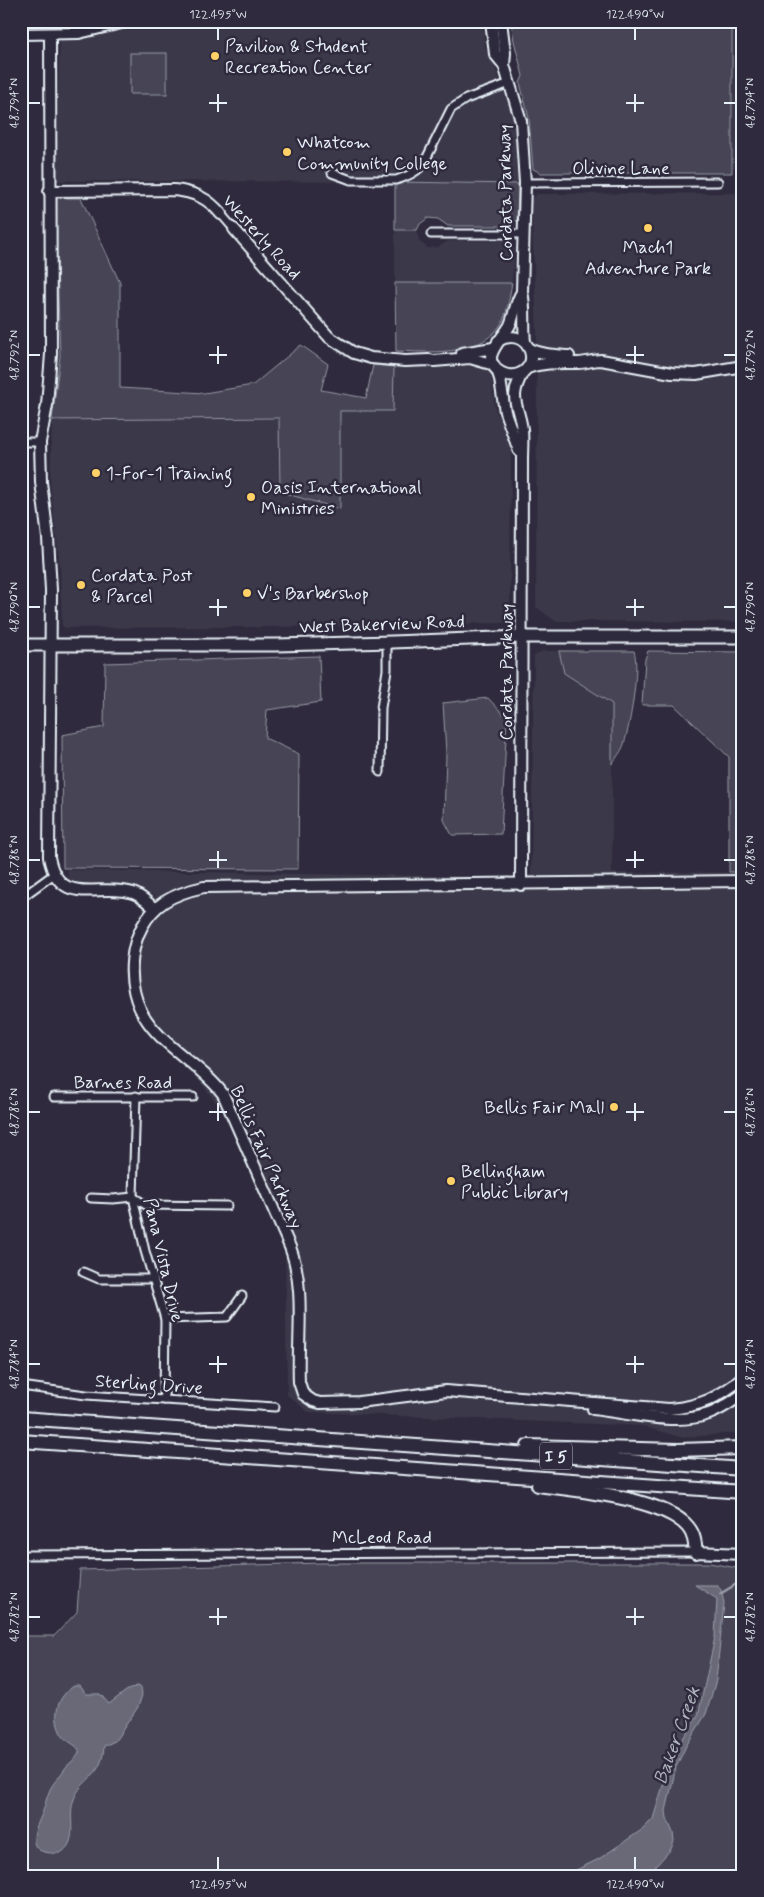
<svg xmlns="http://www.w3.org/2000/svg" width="764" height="1897" font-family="Mynerve,sans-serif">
	<rect width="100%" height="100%" fill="#2f2a3d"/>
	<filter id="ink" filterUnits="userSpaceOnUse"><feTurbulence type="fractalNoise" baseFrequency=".02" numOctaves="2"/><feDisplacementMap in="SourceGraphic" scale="10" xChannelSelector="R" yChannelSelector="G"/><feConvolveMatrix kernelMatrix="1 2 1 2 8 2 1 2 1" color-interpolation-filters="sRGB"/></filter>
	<g filter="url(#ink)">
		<g fill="#3b3749">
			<polygon points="21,21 483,21 485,47 490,54 510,107 517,141 518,184 428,182 428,218 420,224 417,233 420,242 428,248 438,247 448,241 506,240 512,243 514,245 515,252 512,283 395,283 395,182 56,181 60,24 21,24"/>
			<polygon points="732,21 743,21 743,174 733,167"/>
			<polygon points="742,193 743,622 555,621 536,607 537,333 531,200 537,194"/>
			<polygon points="480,366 487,369 491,375 495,409 508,439 511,451 510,618 505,623 280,627 66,628 62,626 60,568 50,483 52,420 279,418 280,492 339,509 340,411 393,411 394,367"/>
			<polygon points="542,651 559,651 564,673 612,704 612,873 743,872 743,1432 683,1438 642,1426 308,1412 287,1395 285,1254 222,1110 200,1082 149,1036 140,1023 128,997 123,973 128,942 140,914 154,896 139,889 125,885 79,884 69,879 67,870 504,877 531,875 534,656"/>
		</g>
		<g fill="#464455" stroke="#979aa6">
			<polygon points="511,21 732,21 732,173 541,173 533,169 529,118 520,83 523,76 514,41"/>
			<rect x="130" y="53" width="37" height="41"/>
			<polygon points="395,182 518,184 517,220 508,226 448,226 438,219 428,218 420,224 417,230 395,230"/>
			<polygon points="58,198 81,198 120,283 120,388 204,393 253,385 301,345 328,364 321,390 366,398 373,365 394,367 393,411 340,411 340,509 280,492 279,418 52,420 60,356 55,203"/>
			<path d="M395 283H512C509 297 508 315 499 327 477 357 428 352 396 351Z"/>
			<path d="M559 651H634C640 668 630 726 624 744 622 751 616 758 612 764V704L564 673Z"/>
			<polygon points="648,651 743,652 743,872 729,872 729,757 674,705 642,705 645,659"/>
			<polygon points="319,656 321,702 267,710 265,738 299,754 298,869 63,868 62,735 104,727 105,663"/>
			<polygon points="488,698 507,718 501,834 452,835 444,820 446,753 443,703"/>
			<polygon points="321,1563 709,1563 743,1569 743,1876 21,1876 21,1636 54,1636 77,1612 80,1570"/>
		</g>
		<g fill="#696978" stroke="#9c9fab">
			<polygon points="695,1585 717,1585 721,1590 724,1603 716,1680 706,1714 686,1746 676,1767 666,1811 667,1818 673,1833 674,1841 671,1849 647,1876 568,1876 574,1871 599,1859 643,1829 653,1819 664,1782 679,1744 698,1716 715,1637 717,1599"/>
			<path d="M74 1686H80L86 1694H100L109 1704 126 1691 137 1686 141 1687 142 1695 138 1707 115 1741 104 1746C102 1780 81 1776 73 1802 68 1819 79 1843 60 1853 25 1855 32 1836 42 1814 45 1806 46 1799 49 1792 52 1784 59 1777 64 1770 67 1764 77 1759 79 1753 81 1746 66 1742 62 1735 52 1718 56 1697 74 1686Z"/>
		</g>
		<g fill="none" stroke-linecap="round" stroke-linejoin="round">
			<polyline stroke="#9c9fab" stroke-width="2.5" points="720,1594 743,1580"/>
			<g stroke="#e8f1f8" stroke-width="11">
				<g id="street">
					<path d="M332 173 351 180H396C406 177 418 172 424 163L451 109 466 99 510 83"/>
					<polyline points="525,183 718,182"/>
					<polyline points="221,214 234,229"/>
					<polyline points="431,234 524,234"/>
					<polyline points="21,442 40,442"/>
					<polyline points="380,772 381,708 387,670 387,642"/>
					<polyline points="21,898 54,874"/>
					<polyline points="136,1096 133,1197 145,1251 165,1319 164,1400"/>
					<polyline points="54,1097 193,1097"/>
					<polyline points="91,1198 113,1199 133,1197 146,1205 227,1206"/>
					<polyline points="83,1272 99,1279 154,1279"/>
					<polyline points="165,1319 227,1317 242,1296"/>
					<polyline points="21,1386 86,1395 275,1407"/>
					<polyline points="21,1555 696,1552"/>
				</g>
			</g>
			<g stroke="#e8f1f8" stroke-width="14">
				<g id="secondary">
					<path d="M491 21 495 54 504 65 521 121 525 183 522 292C526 308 523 325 525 342"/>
					<polyline points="501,21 505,53 504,65"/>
					<polyline points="21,34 79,33 130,21"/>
					<path d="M50 34 51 354 47 405 40 442 41 482 48 538 51 590 49 857C59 909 99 882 133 893 142 896 148 903 155 909"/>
					<path d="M49 191 174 190C194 192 208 198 221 214"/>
					<polyline points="234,229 329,337 354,353 371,358 405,361 429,360 434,361 470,358 494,365"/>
					<path d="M498 341C524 325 544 361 521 373 515 376 508 376 502 373 476 360 503 339 510 325 515 314 515 302 522 292"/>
					<path d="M530 349C542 355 555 355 569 356"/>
					<polyline points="462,353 493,348"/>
					<path d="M527 368C544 362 559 363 578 363 586 363 593 360 601 360L672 373 696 374 743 366"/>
					<polyline points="497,370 500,379 505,412 519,451"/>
					<path d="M743 881 204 887C190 890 176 894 164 902 127 927 122 987 148 1022 168 1050 202 1066 223 1094L290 1247C306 1289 297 1337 299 1382L303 1394 313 1401 320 1403 359 1402 446 1391 669 1409C702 1406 717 1398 743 1378"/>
					<path d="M521 885 522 460C522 450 523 439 522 429 518 402 508 400 523 372"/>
					<path d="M593 1409C628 1413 675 1426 709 1414 721 1410 733 1401 743 1394"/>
					<polyline points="696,1552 743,1554"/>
				</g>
			</g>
			<g stroke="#e8f1f8" stroke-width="15">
				<polyline id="primary" points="21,645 276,645 392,642 522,637 743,637"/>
			</g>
			<g stroke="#e8f1f8" stroke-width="16">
				<g id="highway">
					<polyline points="21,1418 743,1469"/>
					<polyline points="21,1441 743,1492"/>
					<polyline points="528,1446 678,1450 743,1448"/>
					<path d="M538 1485C575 1490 664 1498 688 1527 694 1534 695 1543 696 1552"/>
				</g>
			</g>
			<use href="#street" stroke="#2f2a3d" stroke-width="7"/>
			<use href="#secondary" stroke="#2f2a3d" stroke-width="10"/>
			<use href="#primary" stroke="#2f2a3d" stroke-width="11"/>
			<use href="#highway" stroke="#2f2a3d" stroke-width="12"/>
		</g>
	</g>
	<path fill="none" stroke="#e8f1f8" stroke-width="2" d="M218 28V40M635 28V40M218 94V112M635 94V112M28 103H40M209 103H227M626 103H644M724 103H736M218 346V364M635 346V364M28 355H40M209 355H227M626 355H644M724 355H736M218 599V616M635 599V616M28 607H40M209 607H227M626 607H644M724 607H736M218 851V868M635 851V868M28 860H40M209 860H227M626 860H644M724 860H736M218 1103V1121M635 1103V1121M28 1112H40M209 1112H227M626 1112H644M724 1112H736M218 1356V1373M635 1356V1373M28 1364H40M209 1364H227M626 1364H644M724 1364H736M218 1608V1625M635 1608V1625M28 1617H40M209 1617H227M626 1617H644M724 1617H736M218 1857V1870M635 1857V1870"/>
	<g fill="#ffd166" stroke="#2f2a3d" stroke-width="2">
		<circle cx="215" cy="56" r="5"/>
		<circle cx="287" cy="152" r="5"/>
		<circle cx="648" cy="228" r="5"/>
		<circle cx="96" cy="473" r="5"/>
		<circle cx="251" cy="497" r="5"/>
		<circle cx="81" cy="585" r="5"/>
		<circle cx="247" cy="593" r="5"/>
		<circle cx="614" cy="1107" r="5"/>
		<circle cx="451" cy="1181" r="5"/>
	</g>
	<g text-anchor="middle" stroke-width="5" stroke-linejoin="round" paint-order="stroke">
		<rect fill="#2f2a3d" stroke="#b0b5c0" stroke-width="1" x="540" y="1442.5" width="32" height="27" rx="4"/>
		<g font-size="16" font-weight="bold" fill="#e8f1f8">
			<text x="556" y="1462">I 5</text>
		</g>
		<g font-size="18" fill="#e8f1f8" stroke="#2f2a3d" text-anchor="start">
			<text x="225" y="52">Pavilion &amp; Student<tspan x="225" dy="21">Recreation Center</tspan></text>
			<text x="297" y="148">Whatcom<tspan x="297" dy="21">Community College</tspan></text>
			<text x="648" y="253" text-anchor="middle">Mach1<tspan x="648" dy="21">Adventure Park</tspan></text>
			<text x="106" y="479">1-For-1 Training</text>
			<text x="261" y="493">Oasis International<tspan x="261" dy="21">Ministries</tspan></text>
			<text x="91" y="581">Cordata Post<tspan x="91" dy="21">&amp; Parcel</tspan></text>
			<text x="257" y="599">V's Barbershop</text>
			<text x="604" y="1113" text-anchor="end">Bellis Fair Mall</text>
			<text x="461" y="1177">Bellingham<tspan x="461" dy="21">Public Library</tspan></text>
		</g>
		<g font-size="18" fill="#e8f1f8" stroke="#2f2a3d">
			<text x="621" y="174">Olivine Lane</text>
			<text transform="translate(505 193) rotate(-91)" y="6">Cordata Parkway</text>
			<text transform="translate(262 237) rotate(48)" y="6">Westerly Road</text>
			<text transform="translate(382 624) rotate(-2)" y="6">West Bakerview Road</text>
			<text transform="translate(506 672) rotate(-90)" y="6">Cordata Parkway</text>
			<text x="123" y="1088">Barnes Road</text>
			<text transform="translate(267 1157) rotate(66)" y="6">Bellis Fair Parkway</text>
			<text transform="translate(164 1260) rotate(77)" y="6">Pana Vista Drive</text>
			<text transform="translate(149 1384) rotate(4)" y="6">Sterling Drive</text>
			<text x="382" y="1543">McLeod Road</text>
		</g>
		<g font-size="19" font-style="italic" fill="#afb4be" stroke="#2f2a3d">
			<text transform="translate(676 1735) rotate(-70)" y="7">Baker Creek</text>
		</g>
	</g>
	<rect width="764" height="1897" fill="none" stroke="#2f2a3d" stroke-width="55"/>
	<rect x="28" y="28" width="708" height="1842" fill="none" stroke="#e8f1f8" stroke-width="2"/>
	<g font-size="12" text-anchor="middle" fill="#e8f1f8">
		<text x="218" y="18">122.495°W</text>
		<text x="635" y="18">122.490°W</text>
		<text transform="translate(14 103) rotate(-90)" y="4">48.794°N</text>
		<text transform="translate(750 103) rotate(-90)" y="4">48.794°N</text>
		<text transform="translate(14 355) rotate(-90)" y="4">48.792°N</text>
		<text transform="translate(750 355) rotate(-90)" y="4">48.792°N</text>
		<text transform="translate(14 607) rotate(-90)" y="4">48.790°N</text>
		<text transform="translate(750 607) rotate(-90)" y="4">48.790°N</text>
		<text transform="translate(14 860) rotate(-90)" y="4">48.788°N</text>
		<text transform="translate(750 860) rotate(-90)" y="4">48.788°N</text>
		<text transform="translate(14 1112) rotate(-90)" y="4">48.786°N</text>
		<text transform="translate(750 1112) rotate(-90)" y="4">48.786°N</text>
		<text transform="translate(14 1364) rotate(-90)" y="4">48.784°N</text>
		<text transform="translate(750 1364) rotate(-90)" y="4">48.784°N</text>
		<text transform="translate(14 1617) rotate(-90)" y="4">48.782°N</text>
		<text transform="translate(750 1617) rotate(-90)" y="4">48.782°N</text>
		<text x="218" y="1888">122.495°W</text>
		<text x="635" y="1888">122.490°W</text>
	</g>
</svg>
